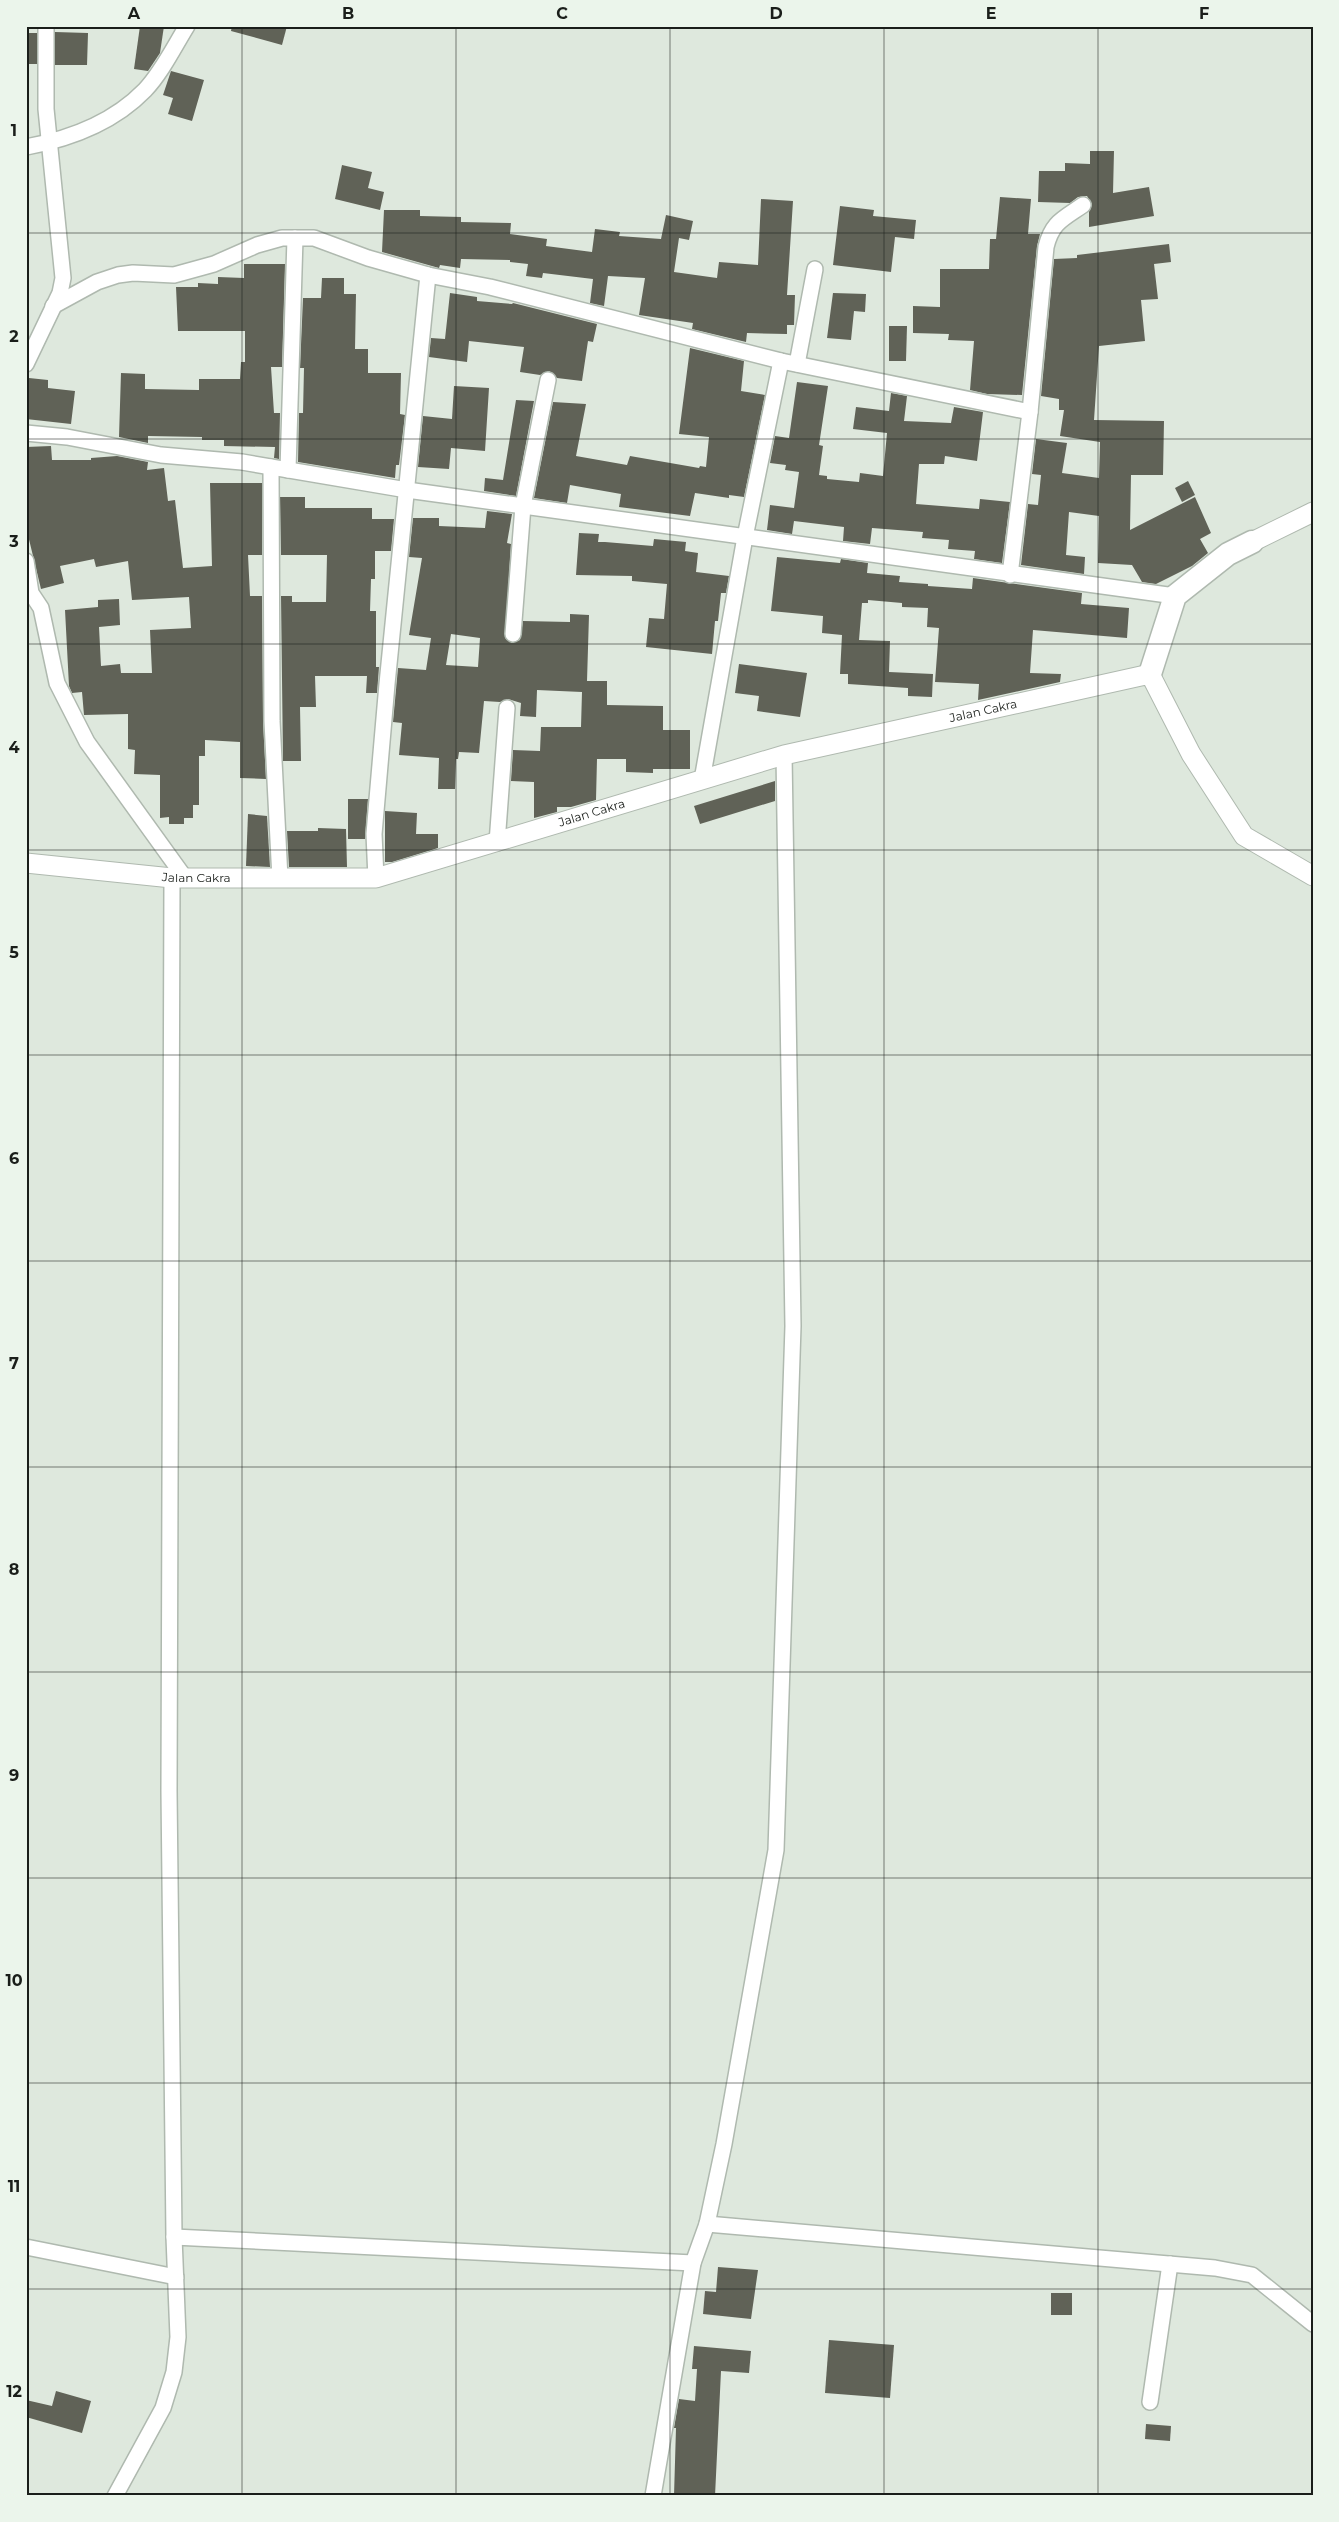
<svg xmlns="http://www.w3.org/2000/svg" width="1339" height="2522" font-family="Montserrat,sans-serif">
	<rect width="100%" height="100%" fill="#dee8dd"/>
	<g fill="#606257" fill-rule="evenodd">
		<polygon points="140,26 164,26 160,53 148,71 134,69"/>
		<polygon points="232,26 287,26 282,45 231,31"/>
		<polygon points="55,32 88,33 87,65 55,65"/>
		<rect x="26" y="33" width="11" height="31"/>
		<polygon points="171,71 204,80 192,121 168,114 173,98 163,95"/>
		<polygon points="1090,151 1114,151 1113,193 1149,187 1154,216 1089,227 1089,212 1092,204 1087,196 1078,197 1070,203 1038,202 1039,171 1065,171 1065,163 1090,164"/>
		<polygon points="342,165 372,172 368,188 384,192 380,210 335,199"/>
		<polygon points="1000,197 1031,199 1028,234 1040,234 1037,246 1022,395 987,394 970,390 974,341 948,340 949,334 913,333 913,306 940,307 940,269 989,269 990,239 996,239"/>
		<polygon points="761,199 793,201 787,295 795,295 794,325 787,325 787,334 747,333 746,342 692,329 693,323 639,315 645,278 608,276 604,306 590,303 593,279 543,273 542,278 526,276 528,264 510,262 510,260 461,259 460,268 440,265 439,268 382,252 384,210 420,210 420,216 461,217 461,222 511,223 510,234 547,239 546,246 592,252 595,229 620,232 619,236 661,239 666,215 693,221 689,240 679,238 674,272 717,278 719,262 758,265"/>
		<polygon points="840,206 874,210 873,216 916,220 914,239 895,237 891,272 833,265"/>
		<polygon points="1169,244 1171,262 1154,264 1158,299 1141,300 1145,341 1099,346 1094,420 1164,421 1163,475 1131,475 1130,530 1195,497 1211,533 1200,539 1208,553 1192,566 1156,584 1142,582 1132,565 1098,563 1099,516 1069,512 1066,555 1085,557 1084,574 1021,565 1028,504 1038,505 1041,475 1032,474 1036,439 1067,443 1062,473 1099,478 1100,442 1060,436 1064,410 1059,410 1059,399 1041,396 1054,259 1077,258 1077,255"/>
		<polygon points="244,264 285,264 282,367 271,367 274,413 280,413 279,459 274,458 275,447 224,446 224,440 202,440 202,437 148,436 148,443 119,437 121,373 145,374 145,389 199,390 199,379 240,379 241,362 245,362 245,331 178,331 176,287 198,287 198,283 218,284 218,277 244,278"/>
		<polygon points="322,278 344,278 344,294 356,294 355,349 368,349 368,373 401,373 400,414 405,415 399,465 396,465 395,478 298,462 299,413 303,413 304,368 300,368 303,298 321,298"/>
		<polygon points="450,293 477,297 477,301 512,304 513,303 597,324 593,342 588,341 582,381 557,378 549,371 540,375 520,372 524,347 469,341 467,362 429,357 431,338 445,339"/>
		<polygon points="833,293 866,294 865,312 854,311 851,340 827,338"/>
		<polygon points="889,326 907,326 906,361 889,361"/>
		<polygon points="690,348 744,361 741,391 765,395 744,497 729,495 729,498 695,493 690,516 619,507 621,494 570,485 567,503 534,498 553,402 586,404 576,456 627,465 630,456 699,468 700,466 706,467 709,437 679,434"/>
		<polygon points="29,378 48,380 48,388 75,391 71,424 26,419"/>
		<polygon points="797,382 828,386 819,445 823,446 819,475 827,476 827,479 859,482 860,473 883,476 887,433 853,429 856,407 889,411 891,393 907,396 904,421 951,423 954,407 983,412 977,461 945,456 944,464 919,464 916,504 979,509 980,499 1010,502 1002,563 974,559 975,551 948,549 949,540 922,538 923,532 872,528 870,544 843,541 844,527 794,521 792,534 767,530 770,505 794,508 799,472 785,470 786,465 770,463 775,436 789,438"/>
		<polygon points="454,386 489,388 485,451 451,448 449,469 418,467 423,416 452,419"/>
		<polygon points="516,400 534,401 516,496 484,491 485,478 503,480"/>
		<polygon points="51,446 52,460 91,460 91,458 117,456 148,462 147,470 164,468 168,501 175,500 183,568 212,566 210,483 262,483 262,555 248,555 250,596 262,596 263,721 266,779 240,778 240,742 205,740 205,756 199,756 199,805 193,805 193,818 184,818 184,824 169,824 169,817 160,818 160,775 134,774 135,750 128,749 128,714 84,715 82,692 72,693 69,686 65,610 98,607 98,600 119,599 120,625 99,627 101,666 120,664 121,673 152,673 150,630 191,628 189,597 132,600 128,561 96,567 94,559 60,566 64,583 41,589 26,527 26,447"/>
		<polygon points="1188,481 1195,495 1182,502 1175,488"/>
		<polygon points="280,497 305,497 305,508 372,508 372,519 394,519 391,551 375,551 375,579 371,579 370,611 376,611 376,667 379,667 377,693 366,693 367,676 315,676 316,707 300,707 301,761 283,761 281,596 292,596 292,602 326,602 327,555 281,555"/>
		<path d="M487 511 512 514 507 543 511 544 505 638 512 643 520 640 523 621 570 622V614L589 615 587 681H607V705L663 706V730H690V769H653V773L626 772V759H597L596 800 571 807H557V812L534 818V782L511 781 513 750 540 751 541 727H581L582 692 537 690 536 717 520 716 521 703 508 699 500 702 484 701 479 753 459 752 458 759H456L455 789H438L439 758 399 755 402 723 393 722 398 668 426 670 431 638 409 635 422 558 409 557 413 518H439V526L485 528ZM451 634 480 638 478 667 446 665Z"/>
		<polygon points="579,533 599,534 598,542 605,542 653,546 654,539 686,542 685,551 698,553 696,572 729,576 726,593 721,593 718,621 715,621 712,654 646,647 649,618 664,619 667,584 632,581 632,576 576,575"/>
		<polygon points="777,557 840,563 841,559 868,563 867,573 900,576 899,582 928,584 928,586 972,589 973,578 1082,593 1081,604 1129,608 1127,638 1033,630 1030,673 1061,674 1060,682 978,700 979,684 935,682 939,628 927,627 928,608 902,607 902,603 868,600 868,603 862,603 859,640 890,641 889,672 933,674 932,697 908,696 908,688 848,684 848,674 840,674 842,635 822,633 823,616 771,611"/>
		<polygon points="739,664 807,673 800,717 757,711 759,696 735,693"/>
		<polygon points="775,781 775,801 700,824 694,806"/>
		<polygon points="348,799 368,799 365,839 348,839"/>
		<polygon points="385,811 417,813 416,834 438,834 438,848 392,862 385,862"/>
		<polygon points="248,814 267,816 270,867 246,866"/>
		<polygon points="318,828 346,829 347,867 289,867 287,831 318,831"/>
		<polygon points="718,2267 758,2270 751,2319 703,2314 705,2291 716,2292"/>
		<rect x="1051" y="2293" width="21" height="22"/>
		<polygon points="829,2340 894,2345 890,2398 825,2393"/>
		<polygon points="694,2346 751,2351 749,2373 721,2371 715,2496 674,2496 676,2428 674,2428 679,2399 695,2401 697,2369 692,2369"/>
		<polygon points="56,2391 91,2401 82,2433 26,2417 26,2400 52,2406"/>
		<polygon points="1146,2424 1171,2426 1170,2441 1145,2439"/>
	</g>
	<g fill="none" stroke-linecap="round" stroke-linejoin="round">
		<g stroke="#afb9af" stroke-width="18">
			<g id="minor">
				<path d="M26 147C70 139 113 123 145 90 162 72 174 47 187 26"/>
				<polyline points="53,306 97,282 118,275 133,273 174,275 214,264 257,245 282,238 314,238 368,258 428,275 490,287 781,361 1030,412"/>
				<polyline points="26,364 60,293 63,278 46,109 46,26"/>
				<polyline points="797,364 815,269"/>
				<polyline points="26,433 67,437 161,455 242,462 407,490 1175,596"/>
				<polyline points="271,467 272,721 280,879"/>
				<polyline points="288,470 295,238"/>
				<polyline points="26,561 31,593 41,608 57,683 87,742 185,878"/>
				<path d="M1010 575 1030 412 1046 247C1052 222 1063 219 1083 205"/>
				<polyline points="513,634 523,506 548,380"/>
				<polyline points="702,780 745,537 781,361"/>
				<polyline points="497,843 507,708"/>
				<polyline points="376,878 374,834 387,684 428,275"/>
				<polyline points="707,2224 1215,2268 1252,2275 1313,2324"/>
				<polyline points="174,2237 693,2263"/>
				<polyline points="26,2247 176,2277"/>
				<polyline points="1150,2402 1170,2264"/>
				<polyline points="115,2496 163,2408 174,2372 178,2337 174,2237 169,1791 172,878"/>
				<polyline points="653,2496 693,2263 707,2224 724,2144 776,1850 793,1326 784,755"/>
			</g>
		</g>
		<g stroke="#afb9af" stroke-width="21">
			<g id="tertiary">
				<polyline points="1252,542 1313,512"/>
				<path id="s1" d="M26 863 172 878H376L784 755 1150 674 1191 754 1244 836 1313 876"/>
			</g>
		</g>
		<g stroke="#afb9af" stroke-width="25">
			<polyline id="secondary" points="1150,674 1175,596 1228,554 1252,542"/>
		</g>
		<use href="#minor" stroke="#fff" stroke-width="15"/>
		<use href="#tertiary" stroke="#fff" stroke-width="19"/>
		<use href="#secondary" stroke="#fff" stroke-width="22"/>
	</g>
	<path fill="none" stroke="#1a1e1a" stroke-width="1" stroke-opacity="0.55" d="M242 26V2496M456 26V2496M670 26V2496M884 26V2496M1098 26V2496M26 233H1313M26 439H1313M26 644H1313M26 850H1313M26 1055H1313M26 1261H1313M26 1467H1313M26 1672H1313M26 1878H1313M26 2083H1313M26 2289H1313"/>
	<g text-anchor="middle" stroke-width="5" stroke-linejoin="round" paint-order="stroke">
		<g font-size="12" fill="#1a1e1a" stroke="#ebf5eb">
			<text dy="4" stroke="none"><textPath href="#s1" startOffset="981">Jalan Cakra</textPath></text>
			<text dy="4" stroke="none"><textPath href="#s1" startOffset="576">Jalan Cakra</textPath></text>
			<text dy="4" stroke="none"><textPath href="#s1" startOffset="171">Jalan Cakra</textPath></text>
		</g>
	</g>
	<rect width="1339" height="2522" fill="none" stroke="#ebf5eb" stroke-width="55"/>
	<rect x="28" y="28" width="1284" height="2466" fill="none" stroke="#1a1e1a" stroke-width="2"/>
	<g font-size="16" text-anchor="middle" font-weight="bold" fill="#1a1e1a">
		<text x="134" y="19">A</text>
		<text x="348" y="19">B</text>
		<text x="562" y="19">C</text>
		<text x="776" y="19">D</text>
		<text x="991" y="19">E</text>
		<text x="1204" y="19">F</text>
		<text x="14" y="136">1</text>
		<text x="14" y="342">2</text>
		<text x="14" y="547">3</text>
		<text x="14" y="753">4</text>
		<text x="14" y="958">5</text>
		<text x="14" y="1164">6</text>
		<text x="14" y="1369">7</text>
		<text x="14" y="1575">8</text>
		<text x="14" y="1781">9</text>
		<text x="14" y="1986">10</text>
		<text x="14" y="2192">11</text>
		<text x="14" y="2397">12</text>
	</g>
</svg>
